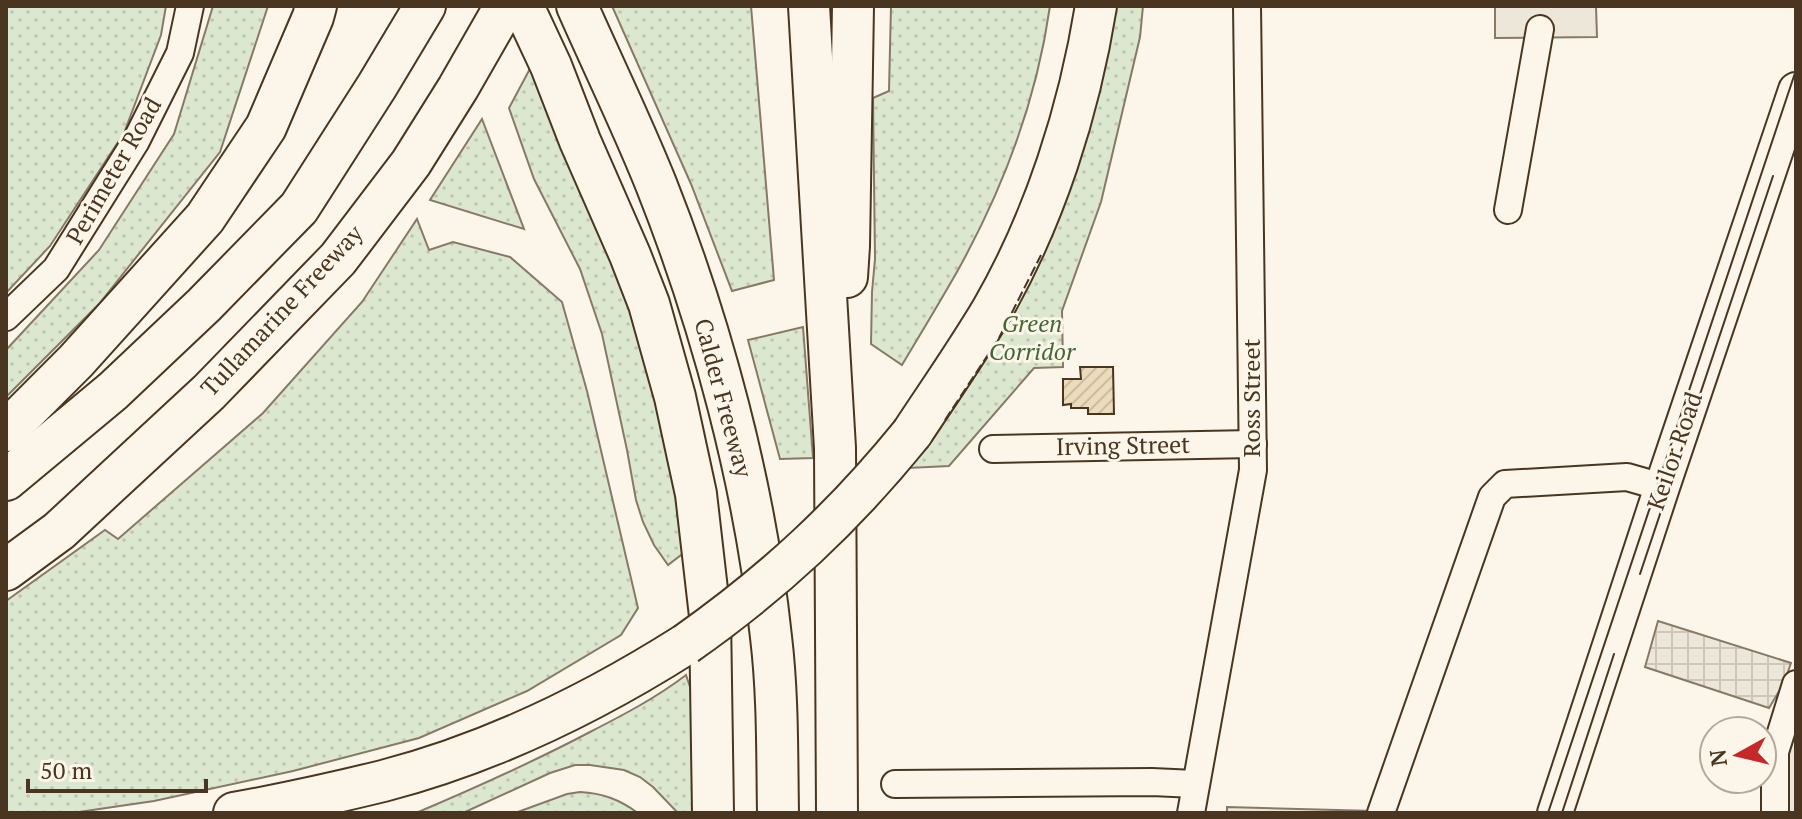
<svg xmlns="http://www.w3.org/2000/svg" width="1802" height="819" font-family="'PT Serif',serif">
	<defs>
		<pattern id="grass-dots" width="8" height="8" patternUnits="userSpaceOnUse" patternTransform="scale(2)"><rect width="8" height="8" fill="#dce7d0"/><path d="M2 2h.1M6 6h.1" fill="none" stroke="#bec7b2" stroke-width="1.8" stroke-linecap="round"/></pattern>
		<pattern id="plaza-grid" width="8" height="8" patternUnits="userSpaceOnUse" patternTransform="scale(2)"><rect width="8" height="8" fill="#ede7d9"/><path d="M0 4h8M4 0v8" fill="none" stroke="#cdc7ba"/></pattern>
		<pattern id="building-hatch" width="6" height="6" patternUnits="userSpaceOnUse" patternTransform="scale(2)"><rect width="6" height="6" fill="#ecdcbc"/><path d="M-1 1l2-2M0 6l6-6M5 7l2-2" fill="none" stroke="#ccbda1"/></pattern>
	</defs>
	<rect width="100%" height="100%" fill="#fbf6e9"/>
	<g fill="url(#grass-dots)" stroke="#887966" stroke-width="2">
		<polygon points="6,6 166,6 161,35 124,133 50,246 6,293"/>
		<polygon points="213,6 268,6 220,152 99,304 6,397 6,350 99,250 174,134"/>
		<polygon points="612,6 751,6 774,280 732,291 691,184"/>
		<path d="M891 6H1050C1037 98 1003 189 958 270 940 302 921 333 902 365L871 344 872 292 875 259 873 98 889 91Z"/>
		<polygon points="1114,6 1143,6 1140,37 1101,202 1062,311 1063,367 1034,368 949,466 909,468 976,374 1019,301 1096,101 1109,45"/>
		<polygon points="533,63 625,261 694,545 668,565 654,545 643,522 636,500 627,450 602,334 580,269 534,179 509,108"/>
		<polygon points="482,119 524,229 430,200"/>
		<polygon points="417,219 429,250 453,242 510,257 562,302 587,391 638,608 621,635 527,691 419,738 293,771 154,801 72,813 6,813 6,601 105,530 118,539 263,413 362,302"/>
		<polygon points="803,327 813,458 780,459 748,340"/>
		<path d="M686 675 691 690 694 739 704 813H678L653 787 640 777 624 770 590 765H575L550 773 463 813H416C475 788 533 762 590 732 623 715 656 698 686 675Z"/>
		<path d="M580 792C603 793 620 800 638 813H515L567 794Z"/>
	</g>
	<g fill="#ede7d9" stroke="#887966" stroke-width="2">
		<polygon points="1495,6 1596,6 1597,37 1495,38"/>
		<polygon points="1796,724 1796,813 1786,813 1787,752"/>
		<polygon points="1227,807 1374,811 1373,813 1227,813"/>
	</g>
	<polygon fill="url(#plaza-grid)" stroke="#887966" stroke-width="2" points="1658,621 1791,663 1784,683 1769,708 1645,667"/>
	<polygon fill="url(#building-hatch)" stroke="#4a3520" stroke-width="2" points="1080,367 1113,367 1114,414 1088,414 1088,408 1071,408 1071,404 1063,405 1063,379 1081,379"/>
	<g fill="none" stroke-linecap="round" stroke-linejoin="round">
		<g stroke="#4a3520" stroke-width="30">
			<g id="minor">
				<polyline points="1508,210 1540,29"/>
				<polyline points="6,317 56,269 136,141 180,53 190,6"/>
				<polyline points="993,449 1253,444"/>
				<polyline points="895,784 1152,782 1195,784"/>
				<polyline points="1191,813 1253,470 1247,6"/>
				<polyline points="1381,813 1492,497 1505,484 1627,477 1662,487"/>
				<polyline points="1775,813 1775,752 1796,684"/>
			</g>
		</g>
		<g stroke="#4a3520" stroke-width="38">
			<polyline id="major" points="1555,813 1662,487 1796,90"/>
		</g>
		<g stroke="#4a3520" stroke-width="44">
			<g id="highway">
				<polyline points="523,6 551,66 580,141 630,255 649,304 675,397 696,494 710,616 713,813"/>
				<path d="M577 6C603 65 632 124 656 184 712 325 755 486 771 637 778 695 777 754 778 813"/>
				<polyline points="809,6 835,448 837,813"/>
				<polyline points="847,277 849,246 853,6"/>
				<polyline points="6,431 76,361 205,218 266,127 313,17 316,6"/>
				<path d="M912 433C939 392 967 352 992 310 1045 218 1079 111 1096 6"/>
				<polyline points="6,480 113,391 204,305 299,208 377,86 425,6"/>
				<polyline points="6,570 59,531 209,392 338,259 411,163 458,88 505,6"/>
				<path d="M234 813C284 804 334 793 383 781 491 753 593 703 686 644"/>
			</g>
		</g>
		<use href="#minor" stroke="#fbf6e9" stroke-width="26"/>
		<use href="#major" stroke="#fbf6e9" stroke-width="34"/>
		<use href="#highway" stroke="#fbf6e9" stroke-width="40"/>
		<g stroke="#4a3520" stroke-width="2">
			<polyline points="1640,574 1773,176"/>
			<polyline points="1548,813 1796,70"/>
			<polyline points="1562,813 1614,654"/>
		</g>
		<g stroke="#4a3520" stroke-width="44" stroke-linecap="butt">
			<path id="highway-bridge" d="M686 644C774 582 844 517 912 433"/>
		</g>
		<use href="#highway-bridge" stroke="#fbf6e9" stroke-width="40"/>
		<polyline stroke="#4a3520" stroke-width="2" stroke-dasharray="10 4" stroke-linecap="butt" points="945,420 999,338 1041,255"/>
	</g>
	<g text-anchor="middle" stroke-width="6" stroke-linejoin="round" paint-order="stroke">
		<g font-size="24" fill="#4a3520" stroke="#fbf6e9">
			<text transform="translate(114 171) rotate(-60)" y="8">Perimeter Road</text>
			<text transform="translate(282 311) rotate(-47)" y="8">Tullamarine Freeway</text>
			<text transform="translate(723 398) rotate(75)" y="8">Calder Freeway</text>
			<text transform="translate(1252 398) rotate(-90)" y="8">Ross Street</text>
			<text transform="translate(1123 446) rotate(-1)" y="8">Irving Street</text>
			<text transform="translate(1675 451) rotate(-71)" y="8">Keilor Road</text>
		</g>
		<g font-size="24" font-style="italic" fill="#436837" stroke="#fbf6e9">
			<text x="1032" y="332">Green<tspan x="1032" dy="28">Corridor</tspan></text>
		</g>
	</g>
	<rect width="1802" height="819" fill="none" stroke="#4a3520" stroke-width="16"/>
	<g transform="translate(1738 755) rotate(262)"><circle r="38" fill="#fbf6e9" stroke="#b4a999" stroke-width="2"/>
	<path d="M0-6L14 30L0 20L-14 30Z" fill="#c62828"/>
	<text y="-12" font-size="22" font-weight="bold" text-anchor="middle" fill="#4a3520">N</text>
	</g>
	<path d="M28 779v12h178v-12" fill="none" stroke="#4a3520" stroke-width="4"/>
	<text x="40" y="779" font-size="24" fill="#4a3520" stroke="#fbf6e9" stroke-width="6" paint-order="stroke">50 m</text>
</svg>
